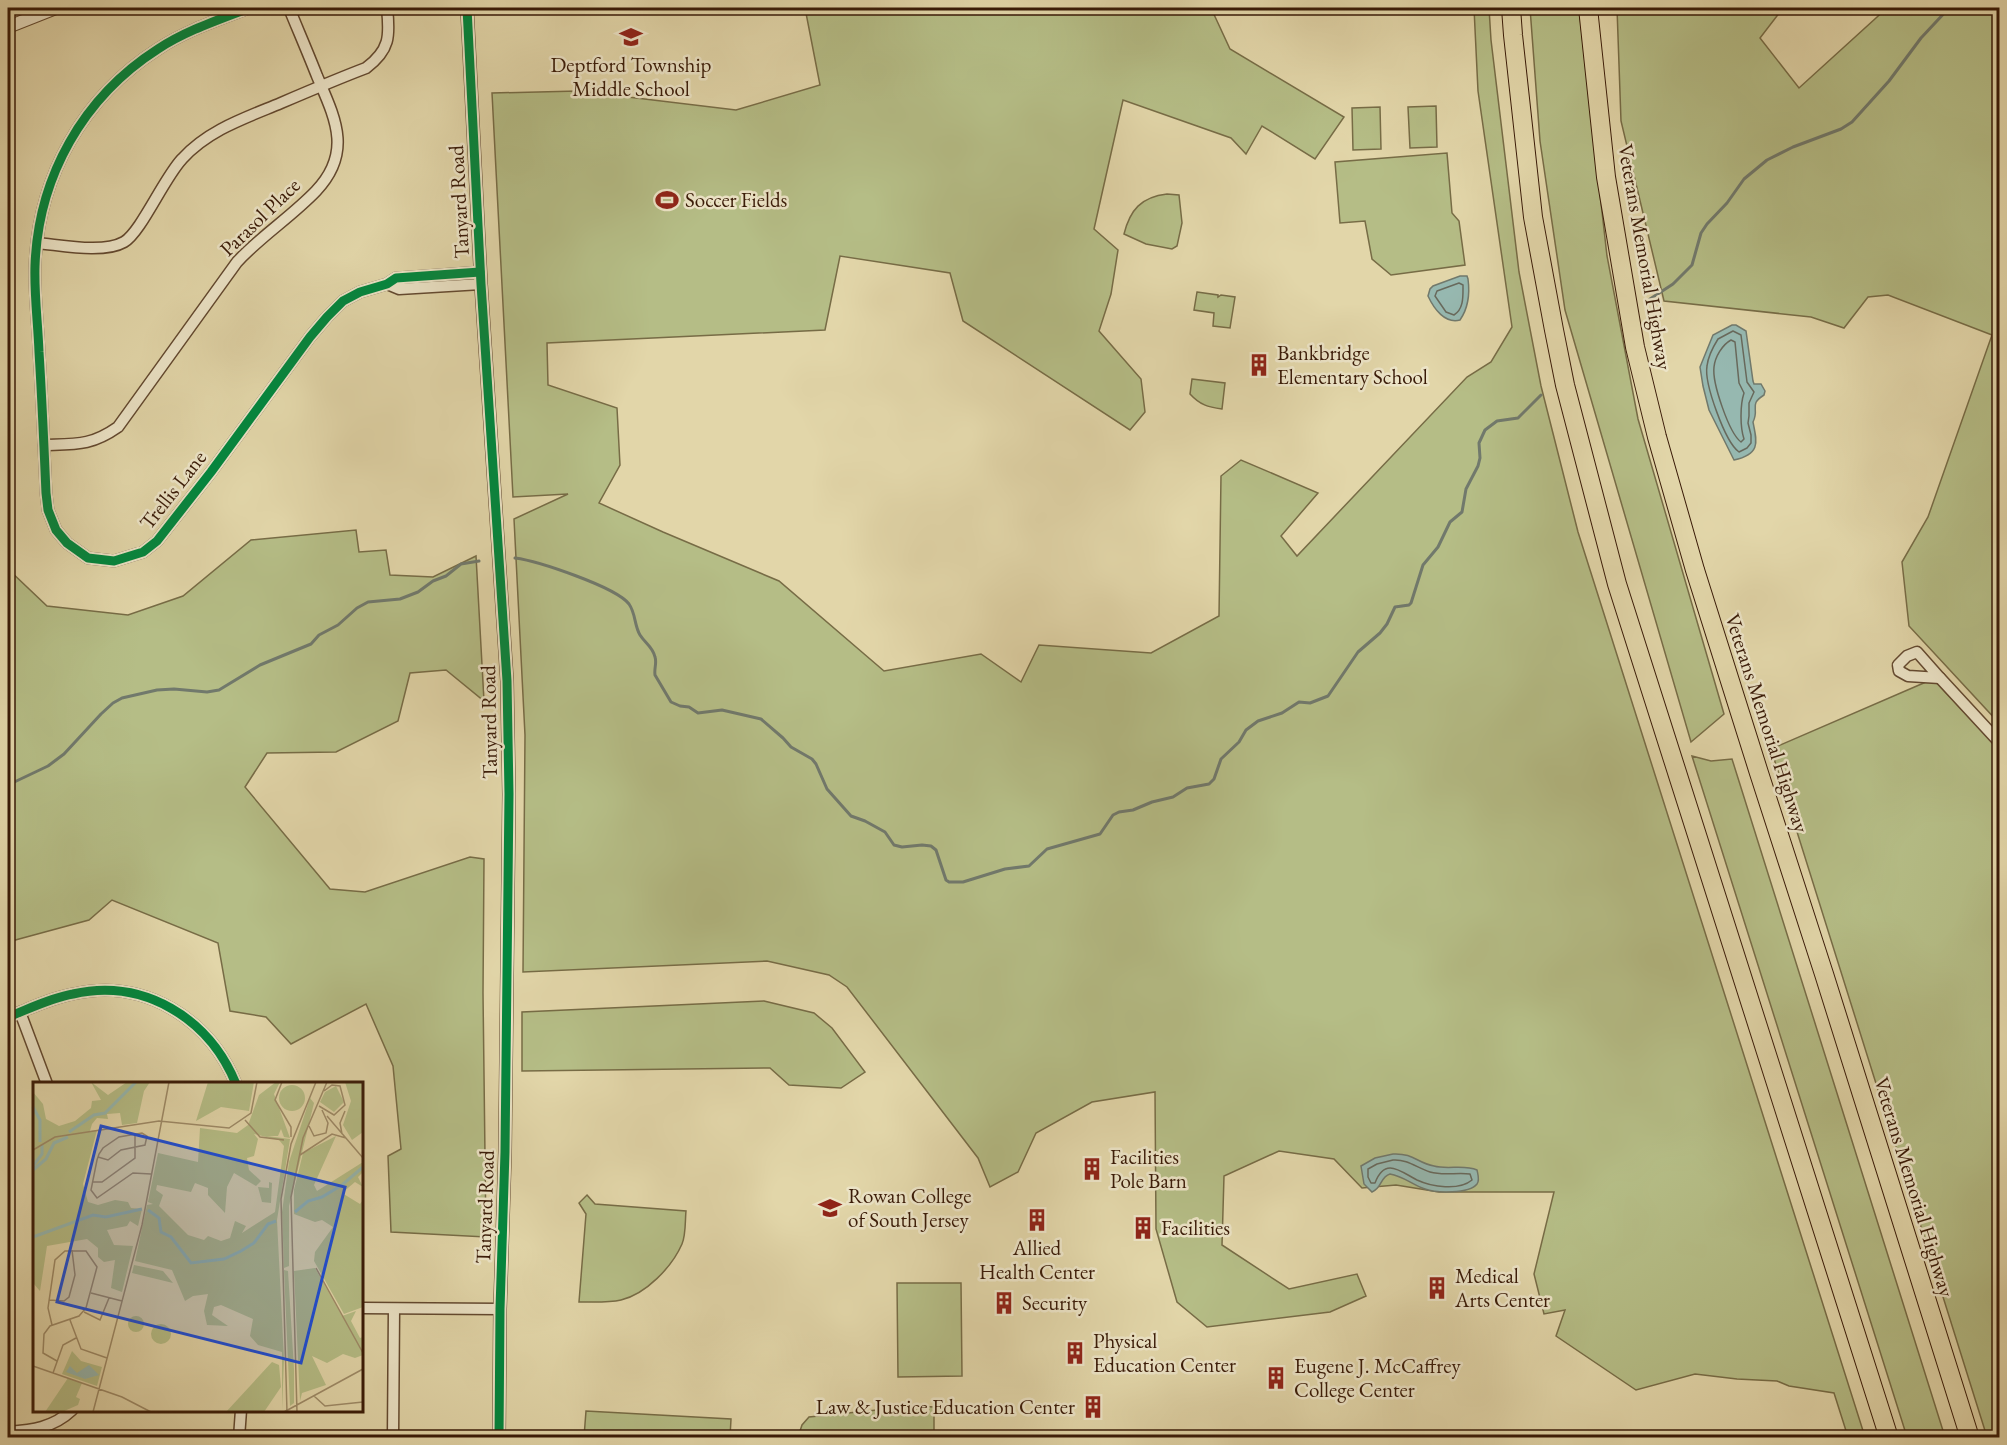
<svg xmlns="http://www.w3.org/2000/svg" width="2007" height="1445" font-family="'EB Garamond',serif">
	<rect width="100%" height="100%" fill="#e2d6a9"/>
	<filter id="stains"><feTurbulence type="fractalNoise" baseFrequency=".00333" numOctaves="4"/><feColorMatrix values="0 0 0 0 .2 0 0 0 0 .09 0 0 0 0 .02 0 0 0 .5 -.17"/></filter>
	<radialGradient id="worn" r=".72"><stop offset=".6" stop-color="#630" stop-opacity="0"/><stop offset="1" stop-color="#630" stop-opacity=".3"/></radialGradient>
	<g fill="#b5bd86" stroke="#776c46" stroke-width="1.5">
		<polygon points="805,8 1211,8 1230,49 1344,117 1315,159 1262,126 1246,154 1231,138 1123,100 1094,229 1118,250 1111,294 1099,331 1141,379 1145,412 1130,430 963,321 950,273 840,256 825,330 547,343 548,385 617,408 620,465 599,503 663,532 779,581 884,671 981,654 1021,682 1039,645 1151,653 1219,616 1221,476 1241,460 1318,493 1281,536 1297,556 1467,377 1491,362 1512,327 1478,91 1474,8 1489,8 1491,40 1519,272 1541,386 1578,532 1865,1437 1848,1437 1834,1393 1789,1386 1777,1381 1737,1379 1695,1374 1636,1390 1556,1336 1565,1310 1544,1314 1534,1274 1554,1192 1439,1192 1396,1185 1362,1188 1334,1159 1279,1151 1224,1176 1222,1245 1289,1289 1357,1274 1366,1296 1330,1312 1207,1327 1177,1302 1156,1229 1155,1092 1092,1102 1036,1133 1018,1172 990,1187 978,1158 847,987 829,975 767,961 523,972 525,735 514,519 568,494 513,497 492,93 578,91 736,110 820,85"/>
		<polygon points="1530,8 1579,8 1607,256 1638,419 1724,714 1691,742 1565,310 1540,141"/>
		<polygon points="1617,8 1783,8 1760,38 1799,88 1887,8 1999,8 1999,48 1996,54 2000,55 1999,723 1909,626 1902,562 1928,517 1992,335 1888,295 1868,297 1844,328 1811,317 1664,301 1621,121"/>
		<polygon points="1436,106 1437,147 1410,148 1408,107"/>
		<polygon points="1380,107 1381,149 1353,150 1352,108"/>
		<polygon points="1447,153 1452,213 1459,221 1465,265 1391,275 1372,259 1365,221 1340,223 1335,162"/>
		<path d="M1167 194 1179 195 1182 223 1177 246 1172 249 1146 244 1124 234C1130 210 1141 197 1167 194Z"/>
		<polygon points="1197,292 1218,295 1218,297 1221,295 1235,297 1230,328 1213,326 1214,313 1194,310"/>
		<path d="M1192 379 1225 383 1222 409C1208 407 1200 405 1190 394Z"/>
		<polygon points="356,530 359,552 386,550 390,575 433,577 476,556 484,701 446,670 410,673 398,721 336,752 267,753 245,787 330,889 365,892 470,857 484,859 483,993 486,1237 391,1232 388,1156 401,1149 393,1066 366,1004 291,1044 266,1017 230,1011 218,943 112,900 89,920 8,942 8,569 47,606 128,615 183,596 251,540"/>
		<polygon points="1933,679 1999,749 1999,1437 1987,1437 1771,749"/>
		<polygon points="1692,756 1711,761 1732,759 1945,1437 1907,1437"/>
		<polygon points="764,1001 814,1013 832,1028 865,1072 841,1088 789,1085 770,1068 522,1071 522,1012"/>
		<path d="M587 1195 595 1204 686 1211C685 1221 686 1235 682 1244 672 1267 646 1294 621 1300 608 1303 593 1302 579 1302L586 1214 579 1203Z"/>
		<polygon points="897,1283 961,1283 962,1376 898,1377"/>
		<polygon points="916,1406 934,1407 934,1437 798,1437 802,1425 809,1417"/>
		<polygon points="586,1411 731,1419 730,1437 584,1437"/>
	</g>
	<g fill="#96b8b0" stroke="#71796c" stroke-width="1.5">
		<path d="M1460 276H1467L1468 279C1470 294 1469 307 1460 320 1445 324 1434 309 1428 296L1430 289 1433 286Z"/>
		<path d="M1732 325H1736L1746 331 1753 381 1754 384H1761L1765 391 1764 395C1748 405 1760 408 1753 422 1757 442 1761 454 1734 460L1709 410 1703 386 1700 367 1713 335Z"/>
		<path d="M1393 1154C1414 1153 1417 1163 1434 1166 1448 1170 1464 1164 1477 1170 1478 1175 1480 1180 1477 1184 1469 1194 1436 1193 1425 1189 1413 1185 1403 1176 1390 1174 1380 1177 1382 1188 1372 1192L1364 1184 1361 1166 1375 1158Z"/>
	</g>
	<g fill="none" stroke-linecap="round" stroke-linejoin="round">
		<g stroke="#68695c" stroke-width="1.5">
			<path d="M1459 283 1463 285C1463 296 1464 309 1454 315L1446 312 1435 296 1437 291Z"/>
			<path d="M1733 331 1741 335 1747 382 1754 392 1749 403V416L1748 423 1751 435V443L1747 448 1739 452C1725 442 1704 383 1707 366 1708 357 1713 347 1718 339Z"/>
			<path d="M1731 340 1735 342 1739 383 1744 393C1740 405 1740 427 1744 439L1741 442C1729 433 1712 383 1714 367 1715 357 1722 345 1731 340Z"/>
			<path d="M1393 1160C1408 1159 1417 1168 1430 1172 1444 1176 1457 1172 1470 1174L1472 1180C1459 1191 1432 1187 1417 1180 1401 1172 1385 1156 1375 1183H1371L1368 1177V1169L1377 1164Z"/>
		</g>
		<g stroke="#71796c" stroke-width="3">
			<polyline points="1650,299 1673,284 1692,265 1701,233 1707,224 1727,203 1744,179 1767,160 1793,147 1841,129 1852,122 1889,81 1921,38 1949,8"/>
			<path d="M515 558C538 561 616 587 629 604 636 614 634 625 640 635 645 643 653 647 655 657 657 663 654 668 655 675L671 702 680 706 689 707 698 713 722 710 761 719 783 738 791 747 812 759 816 764 827 789 851 816 865 821 885 832 894 845 902 847 922 845 931 846 936 850 946 880 949 882H963L1005 869 1029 866 1047 849 1100 834 1113 815 1119 812 1133 810 1152 802 1173 797 1187 788 1209 784 1214 779 1221 759 1239 742 1246 730 1258 721 1282 713 1299 702 1310 703 1328 696 1358 652 1380 633 1387 624 1395 607 1409 605 1411 603 1423 565 1438 547 1450 522 1462 512 1466 489 1478 466 1480 458 1479 443 1485 430 1497 421 1518 418 1541 395"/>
			<polyline points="8,785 48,766 64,754 101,714 113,703 122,698 157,690 174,689 207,692 219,690 260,665 311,644 319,635 338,625 357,608 368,602 400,599 418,592 433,581 446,576 461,564 479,561"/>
		</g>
		<g stroke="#634930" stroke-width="13">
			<g id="minor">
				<path d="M249 8C218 20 185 31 158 49 83 97 38 177 35 266 34 294 38 324 39 352 42 399 44 446 46 493L48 510 56 530 67 543 88 558 114 561 143 552 157 541 211 472 310 337 327 317 343 301 360 292 387 284 396 278 480 272"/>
				<path d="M37 243C61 245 103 254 124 242 141 232 164 178 182 159 208 130 245 118 281 103 309 91 337 79 366 68 390 50 390 36 387 8"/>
				<polyline points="387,284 399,289 481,284"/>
				<path d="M44 445C76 444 91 446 118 427L237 262C261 236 291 217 316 191 353 152 335 118 317 76 308 53 298 30 289 8"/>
				<polygon points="1917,652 1940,678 1908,676 1899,671 1898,665 1907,656"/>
				<polyline points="1940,678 2000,743"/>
				<polyline points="20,1012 47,1084"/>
				<path d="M8 1017C29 1009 50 998 73 994 144 978 209 1018 236 1084"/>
				<polyline points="362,1308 500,1309"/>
				<path d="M8 1432C32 1430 53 1428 72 1410"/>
				<polyline points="239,1438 241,1410"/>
				<polyline points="393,1438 394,1309"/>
			</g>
		</g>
		<g stroke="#634930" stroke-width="14">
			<g id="tertiary">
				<polyline points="467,8 481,284 507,681 509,794 505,1152 500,1309 499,1438"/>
				<polyline points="8,27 56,8"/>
			</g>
		</g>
		<g stroke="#391a07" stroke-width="20">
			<g id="motorway">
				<polyline points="1511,8 1513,35 1533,217 1554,330 1565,385 1617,584 1889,1438"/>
				<polyline points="1588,8 1606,177 1635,347 1657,437 1695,570 1759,773 1824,974 1970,1438"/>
			</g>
		</g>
		<use href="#minor" stroke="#ece4c7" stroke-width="10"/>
		<use href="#tertiary" stroke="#ece4c7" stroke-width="12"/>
		<use href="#motorway" stroke="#e2d6a9" stroke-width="18"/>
		<g stroke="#ece4c7" stroke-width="13">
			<g id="cycleway">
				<path d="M249 8C218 20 185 31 158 49 83 97 38 177 35 266 34 294 38 324 39 352 42 399 44 446 46 493L48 510 56 530 67 543 88 558 114 561 143 552 157 541 211 472 310 337 327 317 343 301 360 292 387 284 396 278 480 272"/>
				<polyline points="467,8 481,284 507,681 509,794 505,1152 500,1309 499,1438"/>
				<path d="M8 1017C29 1009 50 998 73 994 144 978 209 1018 236 1084"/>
			</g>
		</g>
		<use href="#cycleway" stroke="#00873e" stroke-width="9"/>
	</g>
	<defs>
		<g id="school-bare" transform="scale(1.8)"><path d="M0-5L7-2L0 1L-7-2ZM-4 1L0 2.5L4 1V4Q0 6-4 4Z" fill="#8f2418" stroke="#ece4c7" stroke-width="2.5" paint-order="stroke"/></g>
		<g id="stadium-bare" transform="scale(1.8)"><path d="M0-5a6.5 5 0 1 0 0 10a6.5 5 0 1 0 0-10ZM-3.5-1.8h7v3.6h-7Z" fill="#8f2418" stroke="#ece4c7" stroke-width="2.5" paint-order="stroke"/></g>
		<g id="building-bare" transform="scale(1.8)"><path d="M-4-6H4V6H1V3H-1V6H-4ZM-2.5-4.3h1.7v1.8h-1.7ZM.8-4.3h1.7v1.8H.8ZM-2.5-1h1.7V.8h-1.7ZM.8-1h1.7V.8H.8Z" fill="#8f2418" stroke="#ece4c7" stroke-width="2.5" paint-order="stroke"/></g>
		<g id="university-bare" transform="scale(1.8)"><path d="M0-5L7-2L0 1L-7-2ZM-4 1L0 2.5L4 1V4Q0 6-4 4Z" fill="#8f2418" stroke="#ece4c7" stroke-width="2.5" paint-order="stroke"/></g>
	</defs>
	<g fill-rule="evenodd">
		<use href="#school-bare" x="631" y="37"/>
		<use href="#stadium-bare" x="667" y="200"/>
		<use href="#building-bare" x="1259" y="365"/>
		<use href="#building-bare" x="1092" y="1169"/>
		<use href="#university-bare" x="830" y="1208"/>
		<use href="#building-bare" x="1037" y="1220"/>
		<use href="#building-bare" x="1143" y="1228"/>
		<use href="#building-bare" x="1437" y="1288"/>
		<use href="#building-bare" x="1004" y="1303"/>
		<use href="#building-bare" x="1075" y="1353"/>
		<use href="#building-bare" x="1276" y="1378"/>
		<use href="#building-bare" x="1093" y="1407"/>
	</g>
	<g text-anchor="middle" stroke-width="5" stroke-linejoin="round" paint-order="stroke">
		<g font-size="21" fill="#391a07" stroke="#ece4c7" text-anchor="start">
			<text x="631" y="72" text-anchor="middle">Deptford Township<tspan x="631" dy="24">Middle School</tspan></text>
			<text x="685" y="207">Soccer Fields</text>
			<text x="1277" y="360">Bankbridge<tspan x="1277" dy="24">Elementary School</tspan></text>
			<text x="1110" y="1164">Facilities<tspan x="1110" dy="24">Pole Barn</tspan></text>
			<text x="848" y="1203">Rowan College<tspan x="848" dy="24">of South Jersey</tspan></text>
			<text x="1161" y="1235">Facilities</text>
			<text x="1037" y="1255" text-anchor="middle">Allied<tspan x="1037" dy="24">Health Center</tspan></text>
			<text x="1455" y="1283">Medical<tspan x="1455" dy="24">Arts Center</tspan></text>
			<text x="1022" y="1310">Security</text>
			<text x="1093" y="1348">Physical<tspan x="1093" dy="24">Education Center</tspan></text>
			<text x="1294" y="1373">Eugene J. McCaffrey<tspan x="1294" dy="24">College Center</tspan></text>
			<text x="1075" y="1414" text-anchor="end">Law &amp; Justice Education Center</text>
		</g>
		<g font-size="21" fill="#391a07" stroke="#ece4c7">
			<text transform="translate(459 202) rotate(-93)" y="7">Tanyard Road</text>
			<text transform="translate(260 217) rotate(-44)" y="7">Parasol Place</text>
			<text transform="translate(1645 257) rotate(80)" y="7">Veterans Memorial Highway</text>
			<text transform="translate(173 490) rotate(-52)" y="7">Trellis Lane</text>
			<text transform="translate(489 722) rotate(-91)" y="7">Tanyard Road</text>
			<text transform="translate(1767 723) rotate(72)" y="7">Veterans Memorial Highway</text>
			<text transform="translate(1914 1187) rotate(73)" y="7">Veterans Memorial Highway</text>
			<text transform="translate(485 1207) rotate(-88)" y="7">Tanyard Road</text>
		</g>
	</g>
	<g transform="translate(33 1082)">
		<rect width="330" height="330" fill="#e2d6a9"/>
		<path d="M58 0 75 13 94 0H117L111 9 104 41 89 43 87 31 74 32 75 37 64 36 59 42 57 49 64 48 50 102 55 120 65 123 82 118 95 120 98 126 109 127 105 144 97 139 94 144 74 148 81 163 100 164 89 210 78 206 82 178 71 180 65 175V166L54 157 14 164 7 209 0 201V10L10 22 13 37 26 44 42 39 58 26 59 19 68 18ZM175 0H221L216 29 188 25 163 39ZM243 0H247L241 12 257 56 251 55 248 47 245 54H234L257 57 244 138 251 278 249 328V270L225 263 217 254 220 237 188 223 181 225 179 233 195 244 174 243 171 229 175 212 160 214 152 219 139 188 102 179 114 123 120 122 115 120 125 71 165 80 167 46 204 51 215 43 226 13ZM221 52 246 58 251 64 242 130 209 151 213 144 202 139 197 156 188 159 175 154 171 158 155 153 126 124 130 113 123 108 124 103 158 110 162 101 175 106V113L192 131 194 105 201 91 223 104 228 99 216 88 214 76 221 74 225 57ZM312 0H330V50L319 58 310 43 318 19ZM246 16a13 13 0 1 1 26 0a13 13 0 1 1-26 0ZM303 4 311 20 301 30 287 20 292 10ZM277 16 281 21 256 124V184L251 186 249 130 256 80ZM303 54 281 103 284 109 330 80V90L325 95 330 105 322 100 309 111 327 122 330 118V225L311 232 281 179 282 170 300 145 289 138 282 140 261 132V108L270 71ZM236 100 239 101 238 121 229 120 225 105 236 106ZM101 183 130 189 140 201 99 191ZM282 186 309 234 323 229 318 239 327 256 330 255V273L322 276 310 272 294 281 279 274 293 303 269 311 267 319 261 189ZM251 188 255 189 261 287V321L257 324ZM95 242a8 8 0 1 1 16 0a8 8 0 1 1-16 0ZM118 252a10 10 0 1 1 20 0a10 10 0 1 1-20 0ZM39 269 48 279 69 285 64 304 29 292ZM239 280 246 283 248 305 231 330H193ZM35 296 49 301 43 315 47 317 45 323 29 330H12Z" fill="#b5bd86" fill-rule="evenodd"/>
		<path d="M56 283 66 293 52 297 33 290 37 284 44 291Z" fill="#96b8b0"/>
		<path fill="none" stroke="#96b8b0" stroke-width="3" d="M0 25 7 38V60M36 50 61 33 72 31 103 0M0 84 9 72V63M0 88 13 77 21 61 35 55M115 128 126 136 128 150 138 155 158 181 191 177 208 169 221 161 235 142 243 139M262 130 275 119 289 115 309 103 330 85M0 155 60 133 73 135 109 127"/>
		<path fill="none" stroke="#9e8b68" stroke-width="1.5" d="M249 0 242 18 258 45V55M286 24 301 33 312 23 307 4 299 3 291 9M294 34 330 76M212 38 227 55 251 58M276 44 281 54 293 51 295 41 289 28M309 52 307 41 312 29M0 68 22 55 126 39 196 46 218 31 224 0M267 73 299 52 313 56M65 75 75 78 88 68 112 63 114 54 109 51 86 55 70 66 66 72 64 78 58 108 64 116 100 91 118 92M59 100H69L102 76V52M283 186 330 271M58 211 89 219M16 218 31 219 36 215 42 193 39 168M51 230 67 238 76 216M37 238 48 267 74 276M19 243 15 226 22 178 32 169H53L64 185 53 226 46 234 17 244 11 252 10 271 24 279M0 284 89 315 118 330M20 291 30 263 43 256M281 314 292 324 330 320M60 330 109 143 136 0M251 330 330 287M254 330 248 117 258 62 283 0M264 330 258 115 270 56 294 0"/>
		<path fill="#1d4ed8" fill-opacity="0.15" stroke="#1d4ed8" stroke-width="3" d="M68 44 312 105 268 281 24 220Z"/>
		<rect width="330" height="330" fill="none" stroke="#391a07" stroke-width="3"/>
	</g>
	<rect width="2007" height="1445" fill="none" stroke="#e2d6a9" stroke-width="30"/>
	<rect x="9" y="9" width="1989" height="1427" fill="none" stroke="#391a07" stroke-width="3"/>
	<rect x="15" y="15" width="1977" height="1415" fill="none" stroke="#391a07" stroke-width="1.5"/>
	<rect width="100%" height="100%" filter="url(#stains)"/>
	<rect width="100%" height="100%" fill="url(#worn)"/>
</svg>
